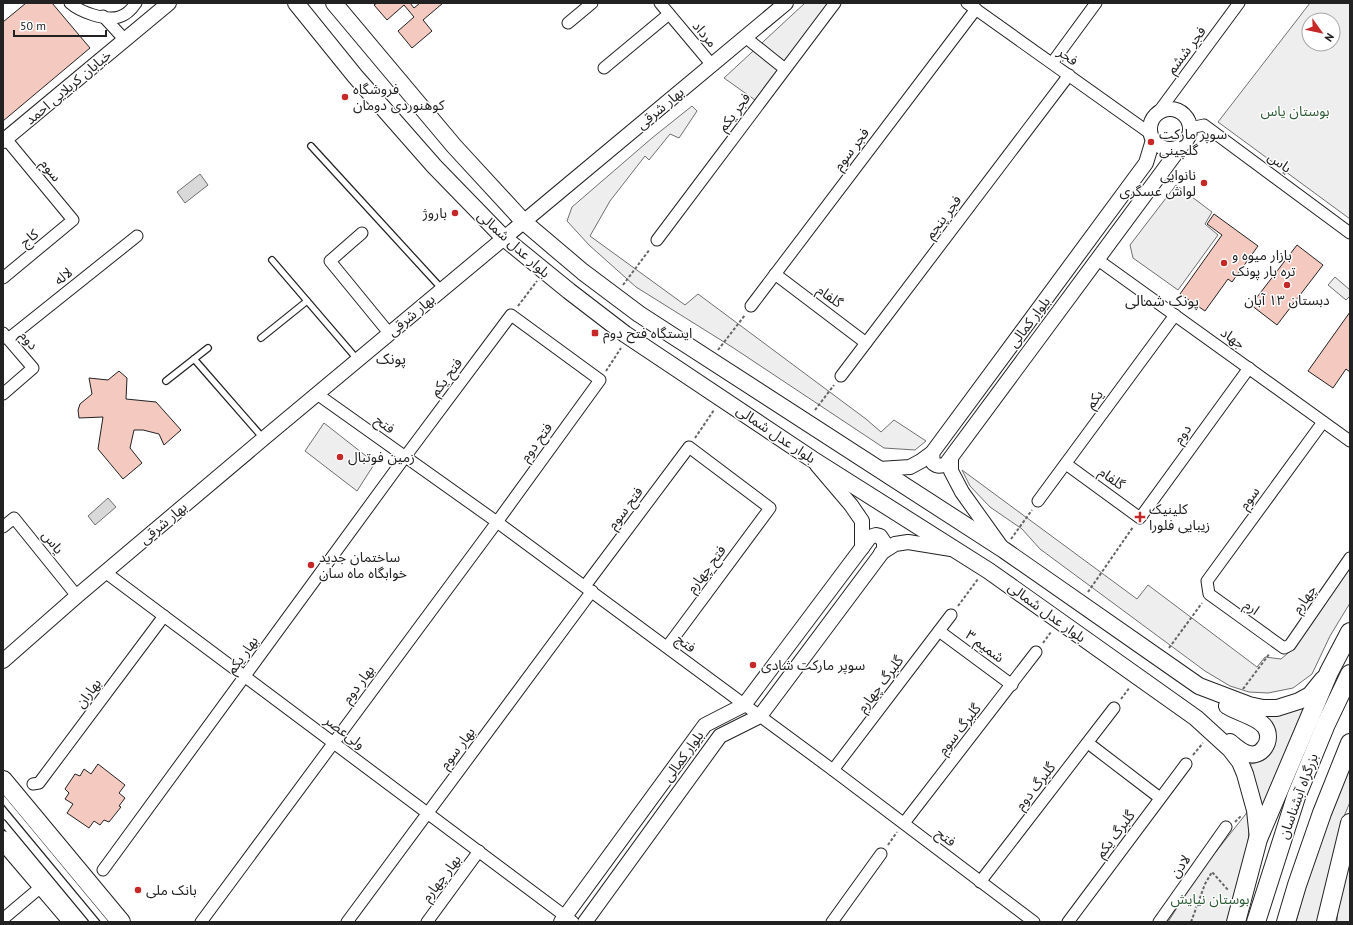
<svg xmlns="http://www.w3.org/2000/svg" width="1353" height="925" font-family="'PT Sans','Noto Sans Arabic',sans-serif">
	<rect width="100%" height="100%" fill="#fff"/>
	<g fill="#eee" stroke="#6f6f6f" fill-rule="evenodd">
		<polygon points="805,3 829,3 755,100 724,78"/>
		<path d="M1310 3H1350V219L1218 122ZM1309 20H1333V44H1309Z"/>
		<polygon points="692,106 697,111 679,138 670,134 649,160 645,156 610,201 590,236 685,305 698,294 866,419 881,432 894,420 926,441 915,450 884,448 732,347 636,287 589,245 567,221 572,207 652,138"/>
		<polygon points="1335,277 1350,290 1350,296 1346,300 1328,285"/>
		<polygon points="324,423 375,463 357,491 305,451"/>
		<polygon points="962,470 1137,599 1148,585 1257,667 1265,657 1281,659 1294,648 1350,567 1350,603 1330,636 1312,674 1293,688 1268,693 1249,692 1230,686 1205,671 1040,549 1022,529 990,507 970,486"/>
		<path d="M1316 696 1261 826 1247 765C1251 764 1256 763 1259 761 1271 754 1280 739 1273 726 1271 721 1266 717 1263 714Z"/>
		<path d="M1350 766V802L1343 819 1321 922H1296C1310 868 1329 817 1350 766Z"/>
		<path d="M1249 810C1252 848 1238 885 1228 922H1168L1199 873Z"/>
		<polygon points="1350,842 1350,922 1337,922 1338,906"/>
	</g>
	<polygon fill="#ededed" stroke="#6f6f6f" points="1176,185 1212,212 1205,224 1218,235 1178,290 1133,258 1130,245"/>
	<g fill="#d9d9d9" stroke="#6f6f6f">
		<polygon points="200,174 208,185 185,203 177,192"/>
		<polygon points="108,498 116,507 95,525 88,516"/>
	</g>
	<g fill="#f3c9c0" stroke="#222">
		<polygon points="26,3 52,3 90,48 3,121 3,22"/>
		<polygon points="377,3 410,3 414,8 420,3 443,3 423,20 432,31 412,48 398,31 414,17 404,5 387,20 374,5"/>
		<polygon points="1214,214 1258,246 1232,282 1228,279 1205,311 1180,294 1222,235 1207,224"/>
		<polygon points="1297,245 1323,265 1277,325 1251,305"/>
		<polygon points="1350,312 1350,372 1346,369 1333,388 1308,371"/>
		<polygon points="119,371 127,378 126,399 156,402 181,430 164,445 159,434 143,430 134,430 130,448 142,463 123,479 98,449 103,417 79,418 78,410 80,404 92,394 89,378 108,380"/>
		<polygon points="98,764 125,785 119,793 125,798 119,806 121,807 109,822 104,820 100,825 94,821 89,828 67,813 73,804 65,799 69,793 65,789 75,774 80,776 84,769 91,774"/>
	</g>
	<g fill="none" stroke-linecap="round" stroke-linejoin="round">
		<g stroke="#222" stroke-width="8">
			<g id="service">
				<polyline points="311,146 442,289"/>
				<polyline points="272,260 357,359"/>
				<polyline points="261,338 307,301"/>
				<polyline points="194,359 208,348"/>
				<polyline points="166,381 194,359 263,438"/>
				<polyline points="3,799 105,922"/>
				<polyline points="3,823 85,922"/>
			</g>
		</g>
		<g stroke="#222" stroke-width="13">
			<g id="minor">
				<path d="M70 3C80 12 105 21 119 17 126 15 132 9 136 3"/>
				<polyline points="660,3 712,65"/>
				<polyline points="967,3 1151,134"/>
				<polyline points="103,16 125,40"/>
				<polyline points="568,23 592,3"/>
				<polyline points="745,37 785,69"/>
				<polyline points="1052,63 1096,3"/>
				<polyline points="604,68 669,14"/>
				<polyline points="1157,114 1239,3"/>
				<polyline points="1190,128 1204,125 1350,233"/>
				<polyline points="362,233 330,261 389,333"/>
				<polyline points="657,240 835,3"/>
				<polyline points="1098,260 1350,441"/>
				<polyline points="775,274 866,343"/>
				<polyline points="3,278 73,220 6,139"/>
				<polyline points="751,306 976,9"/>
				<polyline points="3,333 33,368 3,394"/>
				<polyline points="8,339 137,236"/>
				<polyline points="841,376 1069,75"/>
				<polyline points="317,394 497,522 833,770 1034,922"/>
				<polyline points="1323,422 1207,581 1209,594 1284,648 1290,645 1350,558"/>
				<polyline points="1066,464 1140,518 1249,368"/>
				<polyline points="1038,501 1175,315"/>
				<polyline points="3,527 14,518 77,596"/>
				<polyline points="105,572 573,922"/>
				<polyline points="585,586 689,447 770,508 667,647"/>
				<polyline points="939,631 1012,685"/>
				<polyline points="1088,743 1160,798"/>
				<polyline points="833,770 951,615"/>
				<polyline points="33,784 39,783 164,616"/>
				<polyline points="904,823 1036,652"/>
				<polyline points="103,870 405,457 511,315 600,380 497,522 201,922"/>
				<polyline points="980,882 1114,708"/>
				<polyline points="3,919 42,886"/>
				<polyline points="347,922 592,591"/>
				<polyline points="427,922 479,851"/>
				<polyline points="832,922 881,854"/>
				<polyline points="1068,922 1186,764"/>
				<polyline points="1159,922 1226,827"/>
			</g>
		</g>
		<g stroke="#222" stroke-width="16">
			<g id="tertiary">
				<circle cx="1170" cy="129" r="20"/>
				<polyline points="3,141 169,3"/>
				<path d="M932 453 933 463C938 467 941 466 946 464L1182 145"/>
				<polyline points="951,458 951,471 962,492 1002,548"/>
				<polyline points="817,465 851,505 862,521 862,548"/>
				<polyline points="879,469 910,467 921,461 932,453 1146,163 1153,140"/>
				<polyline points="881,553 895,544 908,542 951,549"/>
				<polyline points="3,661 77,596 263,439 786,3"/>
				<polyline points="561,922 705,725 744,705 870,537 876,535 880,536 884,542 884,550 760,716 720,736 585,922"/>
			</g>
		</g>
		<g stroke="#222" stroke-width="18">
			<g id="secondary">
				<polyline points="296,3 355,76 434,166 504,238 569,291 625,334 812,459 989,571 1196,718 1230,749 1240,762 1245,774 1255,810 1258,839"/>
				<polyline points="334,3 454,146 524,222 583,272 639,314 1004,550 1199,686 1249,705 1263,708 1277,708 1299,701 1310,695 1323,679"/>
				<path d="M1227 706C1238 713 1258 717 1265 727 1274 740 1261 760 1246 753 1240 751 1235 746 1230 742"/>
			</g>
		</g>
		<g stroke="#222" stroke-width="20">
			<g id="trunk">
				<polyline points="3,780 121,922"/>
				<polyline points="3,840 73,922"/>
				<polyline points="1236,922 1258,839 1329,672 1350,632"/>
				<polyline points="1256,922 1296,797 1326,724 1350,674"/>
				<polyline points="1286,922 1297,885 1322,813 1350,743"/>
				<polyline points="1326,922 1350,823"/>
			</g>
		</g>
		<g stroke="#646464" stroke-width="2" stroke-dasharray="3 2" stroke-linecap="butt">
			<polyline points="623,285 650,249"/>
			<polyline points="518,306 537,281"/>
			<polyline points="718,350 745,315"/>
			<polyline points="606,371 621,348"/>
			<polyline points="815,410 834,385"/>
			<polyline points="695,438 714,410"/>
			<polyline points="1011,539 1032,510"/>
			<polyline points="1088,592 1133,527"/>
			<polyline points="958,606 978,579"/>
			<polyline points="1043,643 1051,632"/>
			<polyline points="1169,648 1202,603"/>
			<polyline points="1243,689 1270,653"/>
			<polyline points="1121,699 1130,687"/>
			<polyline points="1193,755 1203,743"/>
			<polyline points="1235,822 1242,815"/>
			<polyline points="888,845 897,832"/>
			<polyline points="1191,922 1205,884 1212,872 1228,890"/>
		</g>
		<use href="#service" stroke="#fff" stroke-width="5.5"/>
		<use href="#minor" stroke="#fff" stroke-width="11"/>
		<use href="#tertiary" stroke="#fff" stroke-width="14"/>
		<use href="#secondary" stroke="#fff" stroke-width="16"/>
		<use href="#trunk" stroke="#fff" stroke-width="18"/>
	</g>
	<g fill="#c62828" stroke="#fff" stroke-width="1.5">
		<circle cx="345" cy="97" r="4"/>
		<circle cx="1151" cy="142" r="4"/>
		<circle cx="1204" cy="183" r="4"/>
		<circle cx="455" cy="213" r="4"/>
		<circle cx="1224" cy="263" r="4"/>
		<circle cx="1287" cy="285" r="4"/>
		<rect x="591" y="329" width="8" height="8" rx="2"/>
		<circle cx="340" cy="457" r="4"/>
		<path d="M1138 511h4v4h4v4h-4v4h-4v-4h-4v-4h4z"/>
		<circle cx="311" cy="565" r="4"/>
		<circle cx="753" cy="665" r="4"/>
		<circle cx="138" cy="890" r="4"/>
	</g>
	<g text-anchor="middle" stroke-width="3" stroke-linejoin="round" paint-order="stroke">
		<g font-size="14" fill="#222" stroke="#fff">
			<text transform="translate(705 34) rotate(50)" y="5">مرداد</text>
			<text transform="translate(1186 50) rotate(-53)" y="5">فجر ششم</text>
			<text transform="translate(1068 56) rotate(36)" y="5">فجر</text>
			<text transform="translate(68 87) rotate(-40)" y="5">خیابان کربلایی احمد</text>
			<text transform="translate(660 108) rotate(-40)" y="5">بهار شرقی</text>
			<text transform="translate(734 112) rotate(-53)" y="5">فجر یکم</text>
			<text transform="translate(851 149) rotate(-53)" y="5">فجر سوم</text>
			<text transform="translate(1280 162) rotate(36)" y="5">یاس</text>
			<text transform="translate(51 170) rotate(51)" y="5">سوم</text>
			<text transform="translate(943 217) rotate(-53)" y="5">فجر پنجم</text>
			<text transform="translate(29 238) rotate(-40)" y="5">کاج</text>
			<text transform="translate(514 244) rotate(42)" y="5">بلوار عدل شمالی</text>
			<text transform="translate(63 276) rotate(-39)" y="5">لاله</text>
			<text transform="translate(830 296) rotate(37)" y="5">گلفام</text>
			<text transform="translate(411 315) rotate(-40)" y="5">بهار شرقی</text>
			<text transform="translate(1029 322) rotate(-53)" y="5">بلوار کمالی</text>
			<text transform="translate(1233 338) rotate(36)" y="5">جهاد</text>
			<text transform="translate(29 340) rotate(49)" y="5">دوم</text>
			<text transform="translate(446 377) rotate(-53)" y="5">فتح یکم</text>
			<text transform="translate(1094 399) rotate(-54)" y="5">یکم</text>
			<text transform="translate(385 424) rotate(36)" y="5">فتح</text>
			<text transform="translate(776 434) rotate(34)" y="5">بلوار عدل شمالی</text>
			<text transform="translate(1182 434) rotate(-54)" y="5">دوم</text>
			<text transform="translate(536 442) rotate(-54)" y="5">فتح دوم</text>
			<text transform="translate(1112 478) rotate(36)" y="5">گلفام</text>
			<text transform="translate(1249 498) rotate(-54)" y="5">سوم</text>
			<text transform="translate(625 508) rotate(-53)" y="5">فتح سوم</text>
			<text transform="translate(163 523) rotate(-40)" y="5">بهار شرقی</text>
			<text transform="translate(53 542) rotate(51)" y="5">یاس</text>
			<text transform="translate(706 569) rotate(-53)" y="5">فتح چهارم</text>
			<text transform="translate(1304 599) rotate(-55)" y="5">چهارم</text>
			<text transform="translate(1252 607) rotate(36)" y="5">ارم</text>
			<text transform="translate(1047 612) rotate(36)" y="5">بلوار عدل شمالی</text>
			<text transform="translate(686 643) rotate(36)" y="5">فتح</text>
			<text transform="translate(985 646) rotate(37)" y="5">شمیم ۳</text>
			<text transform="translate(242 655) rotate(-54)" y="5">بهار یکم</text>
			<text transform="translate(358 684) rotate(-53)" y="5">بهار دوم</text>
			<text transform="translate(880 684) rotate(-53)" y="5">گلبرگ چهارم</text>
			<text transform="translate(88 693) rotate(-53)" y="5">بهاران</text>
			<text transform="translate(959 729) rotate(-52)" y="5">گلبرگ سوم</text>
			<text transform="translate(345 732) rotate(37)" y="5">ولی‌عصر</text>
			<text transform="translate(457 748) rotate(-53)" y="5">بهار سوم</text>
			<text transform="translate(683 756) rotate(-54)" y="5">بلوار کمالی</text>
			<text transform="translate(1035 786) rotate(-52)" y="5">گلبرگ دوم</text>
			<text transform="translate(1298 796) rotate(-70)" y="5">بزرگراه آبشناسان</text>
			<text transform="translate(1115 834) rotate(-53)" y="5">گلبرگ یکم</text>
			<text transform="translate(946 837) rotate(37)" y="5">فتح</text>
			<text transform="translate(1180 866) rotate(-55)" y="5">لادن</text>
			<text transform="translate(441 878) rotate(-53)" y="5">بهار چهارم</text>
		</g>
		<g font-size="14" fill="#222" stroke="#fff" text-anchor="start">
			<text x="353" y="94">فروشگاه<tspan x="353" dy="16">کوهنوردی دومان</tspan></text>
			<text x="1159" y="139">سوپر مارکت<tspan x="1159" dy="16">گلچینی</tspan></text>
			<text x="1196" y="180" text-anchor="end">نانوایی<tspan x="1196" dy="16">لواش عسگری</tspan></text>
			<text x="447" y="218" text-anchor="end">باروژ</text>
			<text x="1232" y="260">بازار ميوه و<tspan x="1232" dy="16">تره بار پونک</tspan></text>
			<text x="1287" y="305" text-anchor="middle">دبستان ۱۳ آبان</text>
			<text x="603" y="338">ایستگاه فتح دوم</text>
			<text x="348" y="462">زمین فوتبال</text>
			<text x="1149" y="514">کلینیک<tspan x="1149" dy="16">زیبایی فلورا</tspan></text>
			<text x="319" y="562">ساختمان جدید<tspan x="319" dy="16">خوابگاه ماه سان</tspan></text>
			<text x="761" y="670">سوپر مارکت شادی</text>
			<text x="146" y="895">بانک ملی</text>
		</g>
		<g font-size="14" fill="#2f5e38" stroke="#fff">
			<text x="1295" y="116">بوستان یاس</text>
			<text x="1210" y="904">بوستان نیایش</text>
		</g>
		<g font-size="15" fill="#222" stroke="#fff">
			<text x="1162" y="306">پونک شمالی</text>
			<text x="391" y="364">پونک</text>
		</g>
	</g>
	<rect width="1353" height="925" fill="none" stroke="#222222" stroke-width="8"/>
	<g transform="translate(1321 32) rotate(123)"><circle r="19" fill="#ffffff" stroke="#a7a7a7"/>
	<path d="M0-3L7 15L0 10L-7 15Z" fill="#c62828"/>
	<text y="-6" font-size="11" font-weight="bold" text-anchor="middle" fill="#222222">N</text>
	</g>
	<path d="M14 30v6h92v-6" fill="none" stroke="#222222" stroke-width="2"/>
	<text x="20" y="30" font-size="12" fill="#222222" stroke="#ffffff" stroke-width="3" paint-order="stroke">50 m</text>
</svg>
